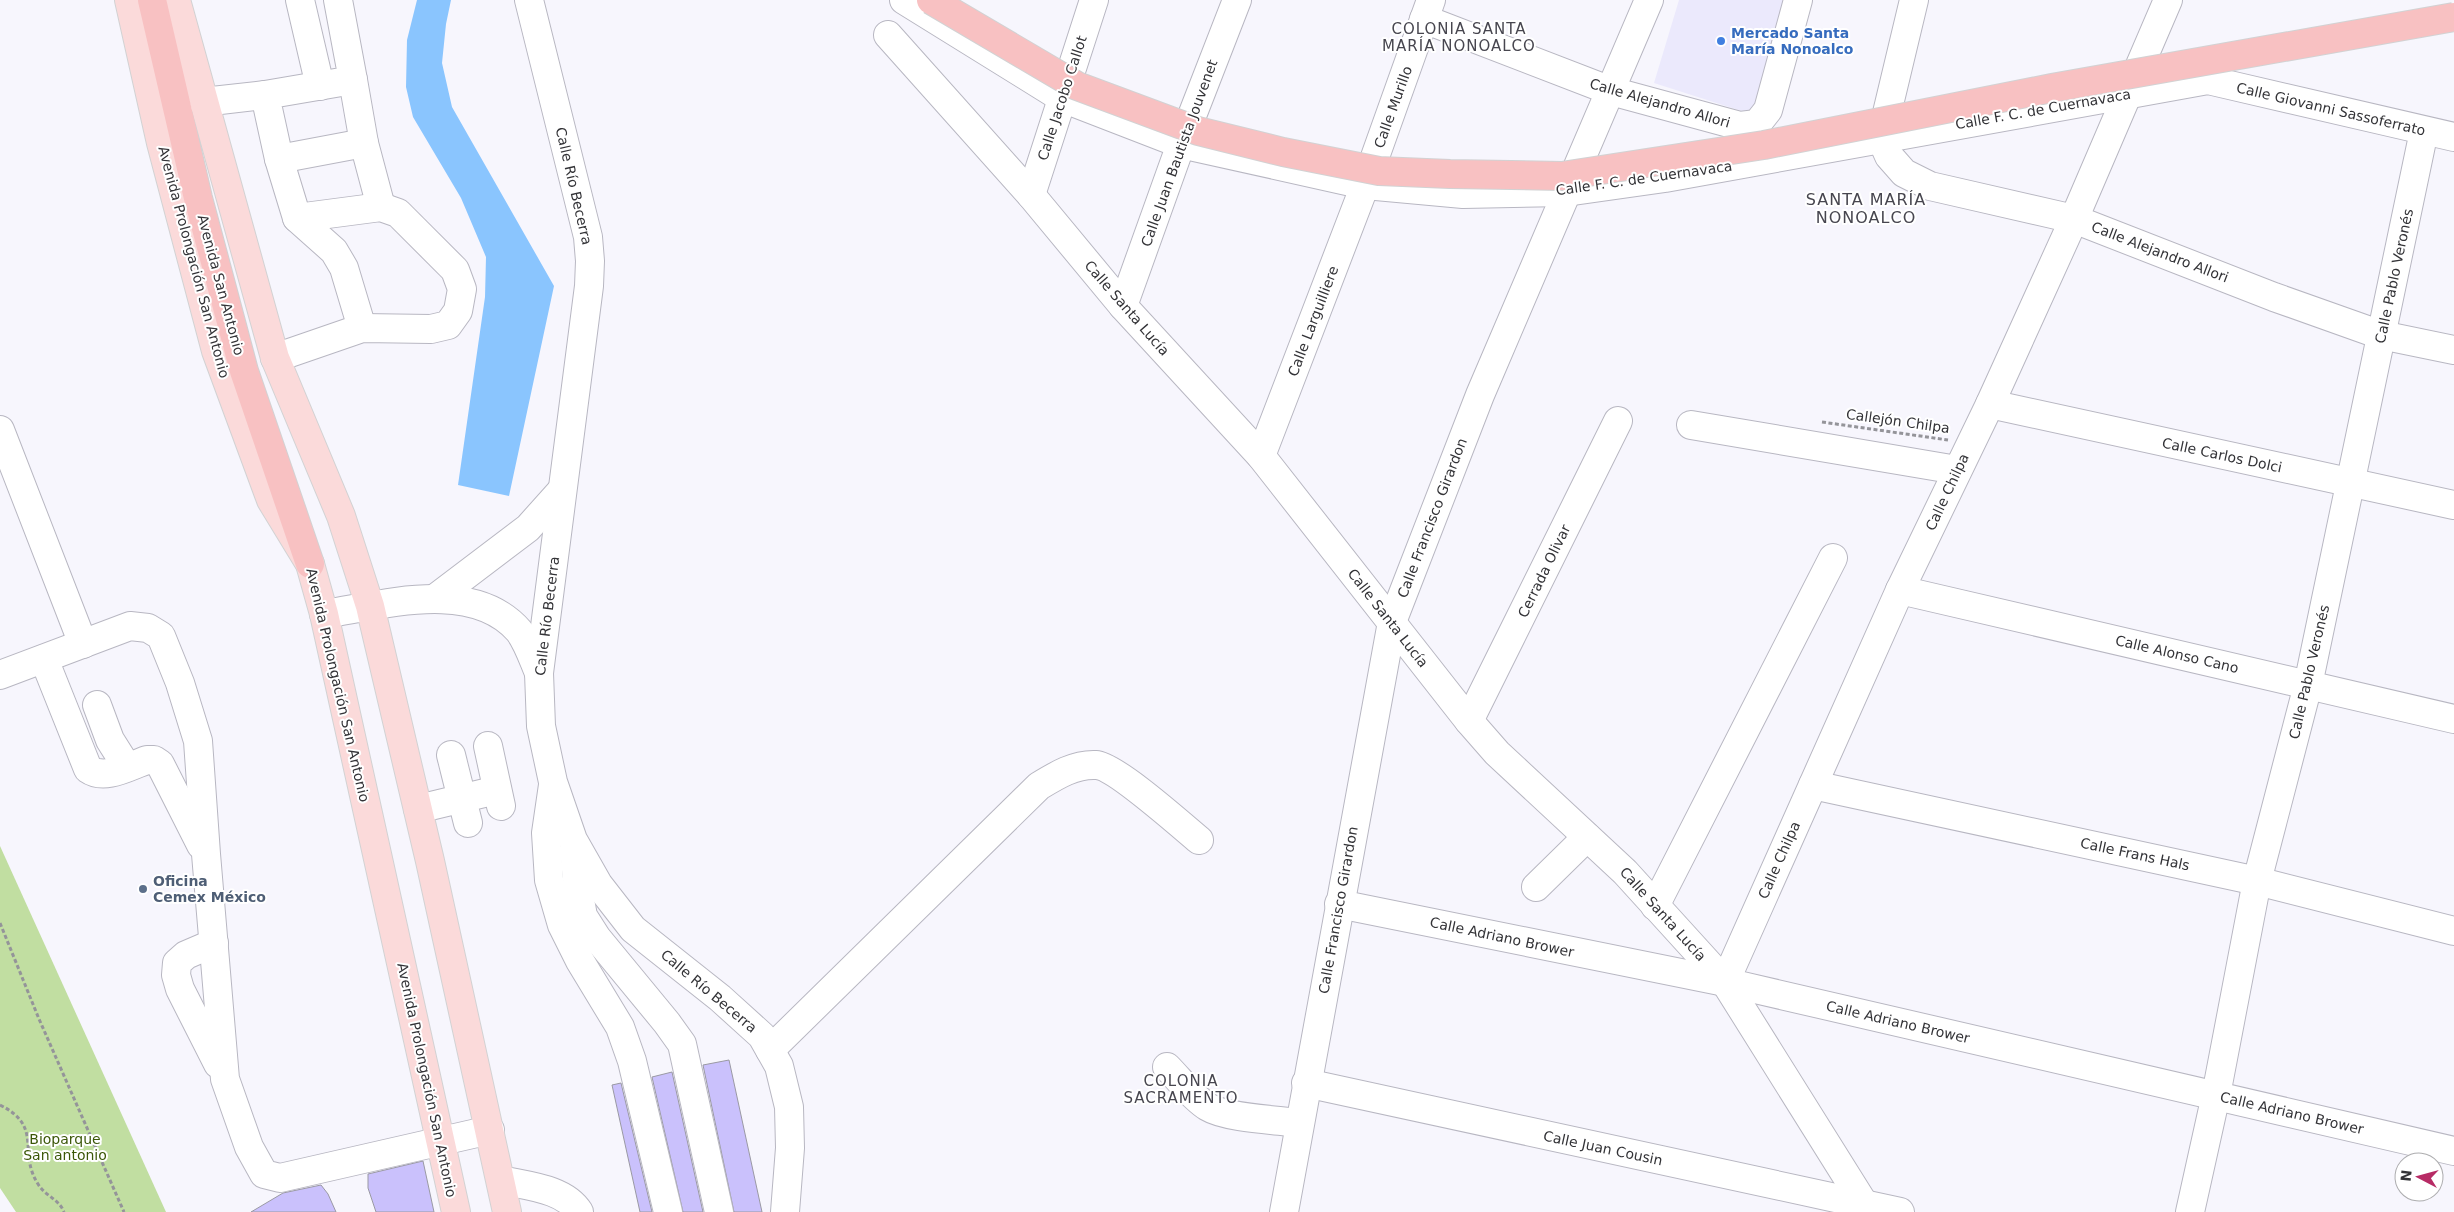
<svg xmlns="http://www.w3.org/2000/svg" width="2454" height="1212" font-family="'DejaVu Sans',sans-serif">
	<rect width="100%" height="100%" fill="#f7f6fd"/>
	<polygon fill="#ebe9fc" points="1679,0 1789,0 1751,114 1654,83"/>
	<polygon fill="#c1dea1" points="0,846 166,1212 16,1212 0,1188"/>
	<polygon fill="#8ac5fe" points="417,0 451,0 446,24 442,63 452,107 554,286 509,496 458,485 485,297 486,257 461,198 413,117 406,87 407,40"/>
	<g fill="#cac1fc" stroke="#9a99a3">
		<polygon points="729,1060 762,1212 734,1212 703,1065"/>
		<polygon points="672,1072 703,1212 683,1212 652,1077"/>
		<polygon points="621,1083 652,1212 640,1212 612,1085"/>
		<polygon points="423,1161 434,1212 376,1212 368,1188 368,1174"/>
		<polygon points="321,1185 328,1194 336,1212 251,1212 283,1193"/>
	</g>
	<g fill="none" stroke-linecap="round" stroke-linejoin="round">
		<g stroke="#b8b7c2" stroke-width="30">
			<g id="minor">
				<polyline points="300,0 320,86"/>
				<polyline points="338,0 353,80 265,95 279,159 297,218 334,251 344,268 362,328"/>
				<polyline points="529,0 588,237 590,261 589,286 539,673 541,726 553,782 573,840 598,884 633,929 720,998 762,1036 779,1066 789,1107 790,1148 785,1212"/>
				<polyline points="904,0 1062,98 1181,144 1365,185 1463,194 1566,192 1665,178 2208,80 2454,137"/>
				<polyline points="1914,0 1881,138 1889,156 1904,173 1930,186 2074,219 2274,297 2381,335 2454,350"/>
				<polyline points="1424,19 1611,91 1740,126 1757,124 1768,110 1798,0"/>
				<polyline points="888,35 1031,195 1123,306 1261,456 1469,721 1497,753 1625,872 1725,982 1869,1212"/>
				<polyline points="353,80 364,143 381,207"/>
				<polyline points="203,102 265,95"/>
				<polyline points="279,159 364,143"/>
				<polyline points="1031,195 1094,0"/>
				<polyline points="1123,306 1181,144 1237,0"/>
				<polyline points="275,358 362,328 431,329 448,325 458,311 462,289 455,270 398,213 381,207 297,218"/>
				<polyline points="1990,404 2454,505"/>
				<polyline points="1691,425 1957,470"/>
				<polyline points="0,430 83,644"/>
				<polyline points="1261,456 1365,185 1431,0"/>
				<polyline points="1900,590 2454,719"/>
				<polyline points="437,597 528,528 562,490"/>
				<path d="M324 614C383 605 473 578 519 631 528 643 533 659 539 673"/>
				<path d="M44 659 88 769C105 781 129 766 147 760H154L160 764 201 845"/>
				<polyline points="0,675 130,626 148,628 161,636 180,683 198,741 206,854 225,1079 249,1147 264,1174 280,1178 490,1130"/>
				<polyline points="97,705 110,740 127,767"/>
				<polyline points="1469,721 1618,421"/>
				<polyline points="488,746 501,806"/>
				<polyline points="451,755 468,823"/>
				<polyline points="553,785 546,833 549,880 562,925 580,961 620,1027 632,1061 668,1212"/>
				<polyline points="1813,785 2257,881 2454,931"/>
				<polyline points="418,809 497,790"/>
				<polyline points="574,849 578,889 583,916 597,938 667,1023 682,1044 719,1212"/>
				<polyline points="1536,887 1587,837"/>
				<polyline points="1339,904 1725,982 2454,1151"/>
				<polyline points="1655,906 1833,558"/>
				<polyline points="214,943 186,955 177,963 176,975 180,989 218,1064"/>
				<polyline points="1725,982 1900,590 1990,404 2074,219 2168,0"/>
				<path d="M770 1050 1039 786C1057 775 1075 764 1096 765 1115 766 1181 825 1199 840"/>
				<path d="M1167 1067C1180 1080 1192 1097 1208 1107 1226 1118 1277 1120 1299 1123"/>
				<polyline points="1306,1083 1900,1212"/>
				<path d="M501 1180C526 1186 564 1188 579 1212"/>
				<polyline points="1284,1212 1392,622 1480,395 1649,0"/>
				<polyline points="2190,1212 2216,1095 2257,881 2308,685 2424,131"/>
			</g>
		</g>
		<g stroke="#d2d2d3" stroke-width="30">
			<g id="major">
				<polyline points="129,0 161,143 216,351 271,500 310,564 324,614 456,1212"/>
				<polyline points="176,0 275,358 341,516 370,606 430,861 507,1212"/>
			</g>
		</g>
		<g stroke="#d2d2d3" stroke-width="30">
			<polyline id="highway" points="152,0 198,198 244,371 310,564"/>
		</g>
		<g stroke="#949499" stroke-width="3" stroke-dasharray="4 2.5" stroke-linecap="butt">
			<polyline points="1822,422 1948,440"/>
			<polyline points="0,923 39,1019 124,1212"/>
			<path d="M0 1105C44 1127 17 1151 38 1184 45 1196 59 1199 64 1212"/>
		</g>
		<use href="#minor" stroke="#fff" stroke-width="28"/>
		<use href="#major" stroke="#fbdada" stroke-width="28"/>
		<use href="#highway" stroke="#f8c1c2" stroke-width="28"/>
		<g stroke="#d2d2d3" stroke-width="30" stroke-linecap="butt">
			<polyline id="highway-bridge" points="931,0 1077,86 1198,131 1283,152 1379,171 1450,174 1562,176 1764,145 2052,88 2454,17"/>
		</g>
		<use href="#highway-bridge" stroke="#f8c1c2" stroke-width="28"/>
	</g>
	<circle fill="#3f7fe0" stroke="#fff" stroke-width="2" cx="1721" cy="41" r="5"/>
	<circle fill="#5c6f8a" stroke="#fff" stroke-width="2" cx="143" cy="889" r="5"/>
	<g text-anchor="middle" stroke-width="4" stroke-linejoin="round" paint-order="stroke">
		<g font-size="14" font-weight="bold" fill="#366cbe" stroke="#fff" text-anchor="start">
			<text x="1731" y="38">Mercado Santa<tspan x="1731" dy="16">María Nonoalco</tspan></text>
		</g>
		<g font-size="14" fill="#333337" stroke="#fff">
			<text transform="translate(1062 98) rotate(-72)" y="5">Calle Jacobo Callot</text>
			<text transform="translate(1660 103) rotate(16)" y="5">Calle Alejandro Allori</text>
			<text transform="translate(1393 107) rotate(-70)" y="5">Calle Murillo</text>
			<text transform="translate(2043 109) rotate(-10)" y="5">Calle F. C. de Cuernavaca</text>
			<text transform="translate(2331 109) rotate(13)" y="5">Calle Giovanni Sassoferrato</text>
			<text transform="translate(1179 153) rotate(-70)" y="5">Calle Juan Bautista Jouvenet</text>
			<text transform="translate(1644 178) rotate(-8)" y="5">Calle F. C. de Cuernavaca</text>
			<text transform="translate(574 186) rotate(77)" y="5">Calle Río Becerra</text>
			<text transform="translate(2160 252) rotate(21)" y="5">Calle Alejandro Allori</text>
			<text transform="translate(194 262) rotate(75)" y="5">Avenida Prolongación San Antonio</text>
			<text transform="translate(2394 276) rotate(-78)" y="5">Calle Pablo Veronés</text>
			<text transform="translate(221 285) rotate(75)" y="5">Avenida San Antonio</text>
			<text transform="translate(1127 308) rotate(49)" y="5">Calle Santa Lucía</text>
			<text transform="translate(1313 321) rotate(-69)" y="5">Calle Larguilliere</text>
			<text transform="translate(1898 421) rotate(8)" y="5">Callejón Chilpa</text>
			<text transform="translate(2222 455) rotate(12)" y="5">Calle Carlos Dolci</text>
			<text transform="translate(1947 492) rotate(-65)" y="5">Calle Chilpa</text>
			<text transform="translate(1432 518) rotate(-69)" y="5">Calle Francisco Girardon</text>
			<text transform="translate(1544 571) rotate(-64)" y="5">Cerrada Olivar</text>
			<text transform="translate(547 616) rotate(-83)" y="5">Calle Río Becerra</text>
			<text transform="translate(1388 618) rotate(52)" y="5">Calle Santa Lucía</text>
			<text transform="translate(2177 654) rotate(13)" y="5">Calle Alonso Cano</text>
			<text transform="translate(2309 672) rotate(-77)" y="5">Calle Pablo Veronés</text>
			<text transform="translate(338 685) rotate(77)" y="5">Avenida Prolongación San Antonio</text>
			<text transform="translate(2135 854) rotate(12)" y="5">Calle Frans Hals</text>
			<text transform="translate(1779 860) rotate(-66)" y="5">Calle Chilpa</text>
			<text transform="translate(1338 910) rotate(-80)" y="5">Calle Francisco Girardon</text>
			<text transform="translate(1663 914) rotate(48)" y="5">Calle Santa Lucía</text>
			<text transform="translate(1502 937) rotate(12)" y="5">Calle Adriano Brower</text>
			<text transform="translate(709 991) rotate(40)" y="5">Calle Río Becerra</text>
			<text transform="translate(1898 1022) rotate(13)" y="5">Calle Adriano Brower</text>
			<text transform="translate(427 1080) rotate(78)" y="5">Avenida Prolongación San Antonio</text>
			<text transform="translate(2292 1113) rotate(13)" y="5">Calle Adriano Brower</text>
			<text transform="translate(1603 1148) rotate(12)" y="5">Calle Juan Cousin</text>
		</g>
		<g font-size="14" font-weight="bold" fill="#4e5e75" stroke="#fff" text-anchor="start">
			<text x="153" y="886">Oficina<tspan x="153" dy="16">Cemex México</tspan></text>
		</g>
		<g font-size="14" fill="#3b5708" stroke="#fff">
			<text x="65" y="1144">Bioparque<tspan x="65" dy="16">San antonio</tspan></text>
		</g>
		<g font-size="15" letter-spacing="1" fill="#47464f" stroke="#fff">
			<text x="1459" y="34">COLONIA SANTA<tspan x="1459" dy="17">MARÍA NONOALCO</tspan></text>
			<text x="1181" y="1086">COLONIA<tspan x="1181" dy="17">SACRAMENTO</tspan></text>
		</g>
		<g font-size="16" letter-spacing="1" fill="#47464f" stroke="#fff">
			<text x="1866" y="205">SANTA MARÍA<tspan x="1866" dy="18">NONOALCO</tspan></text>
		</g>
	</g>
	<g transform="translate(2419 1177) rotate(276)"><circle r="24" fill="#ffffff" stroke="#adadaf"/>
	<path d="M0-4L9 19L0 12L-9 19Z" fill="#b72b65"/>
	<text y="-8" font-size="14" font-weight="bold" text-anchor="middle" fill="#333337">N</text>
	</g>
</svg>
